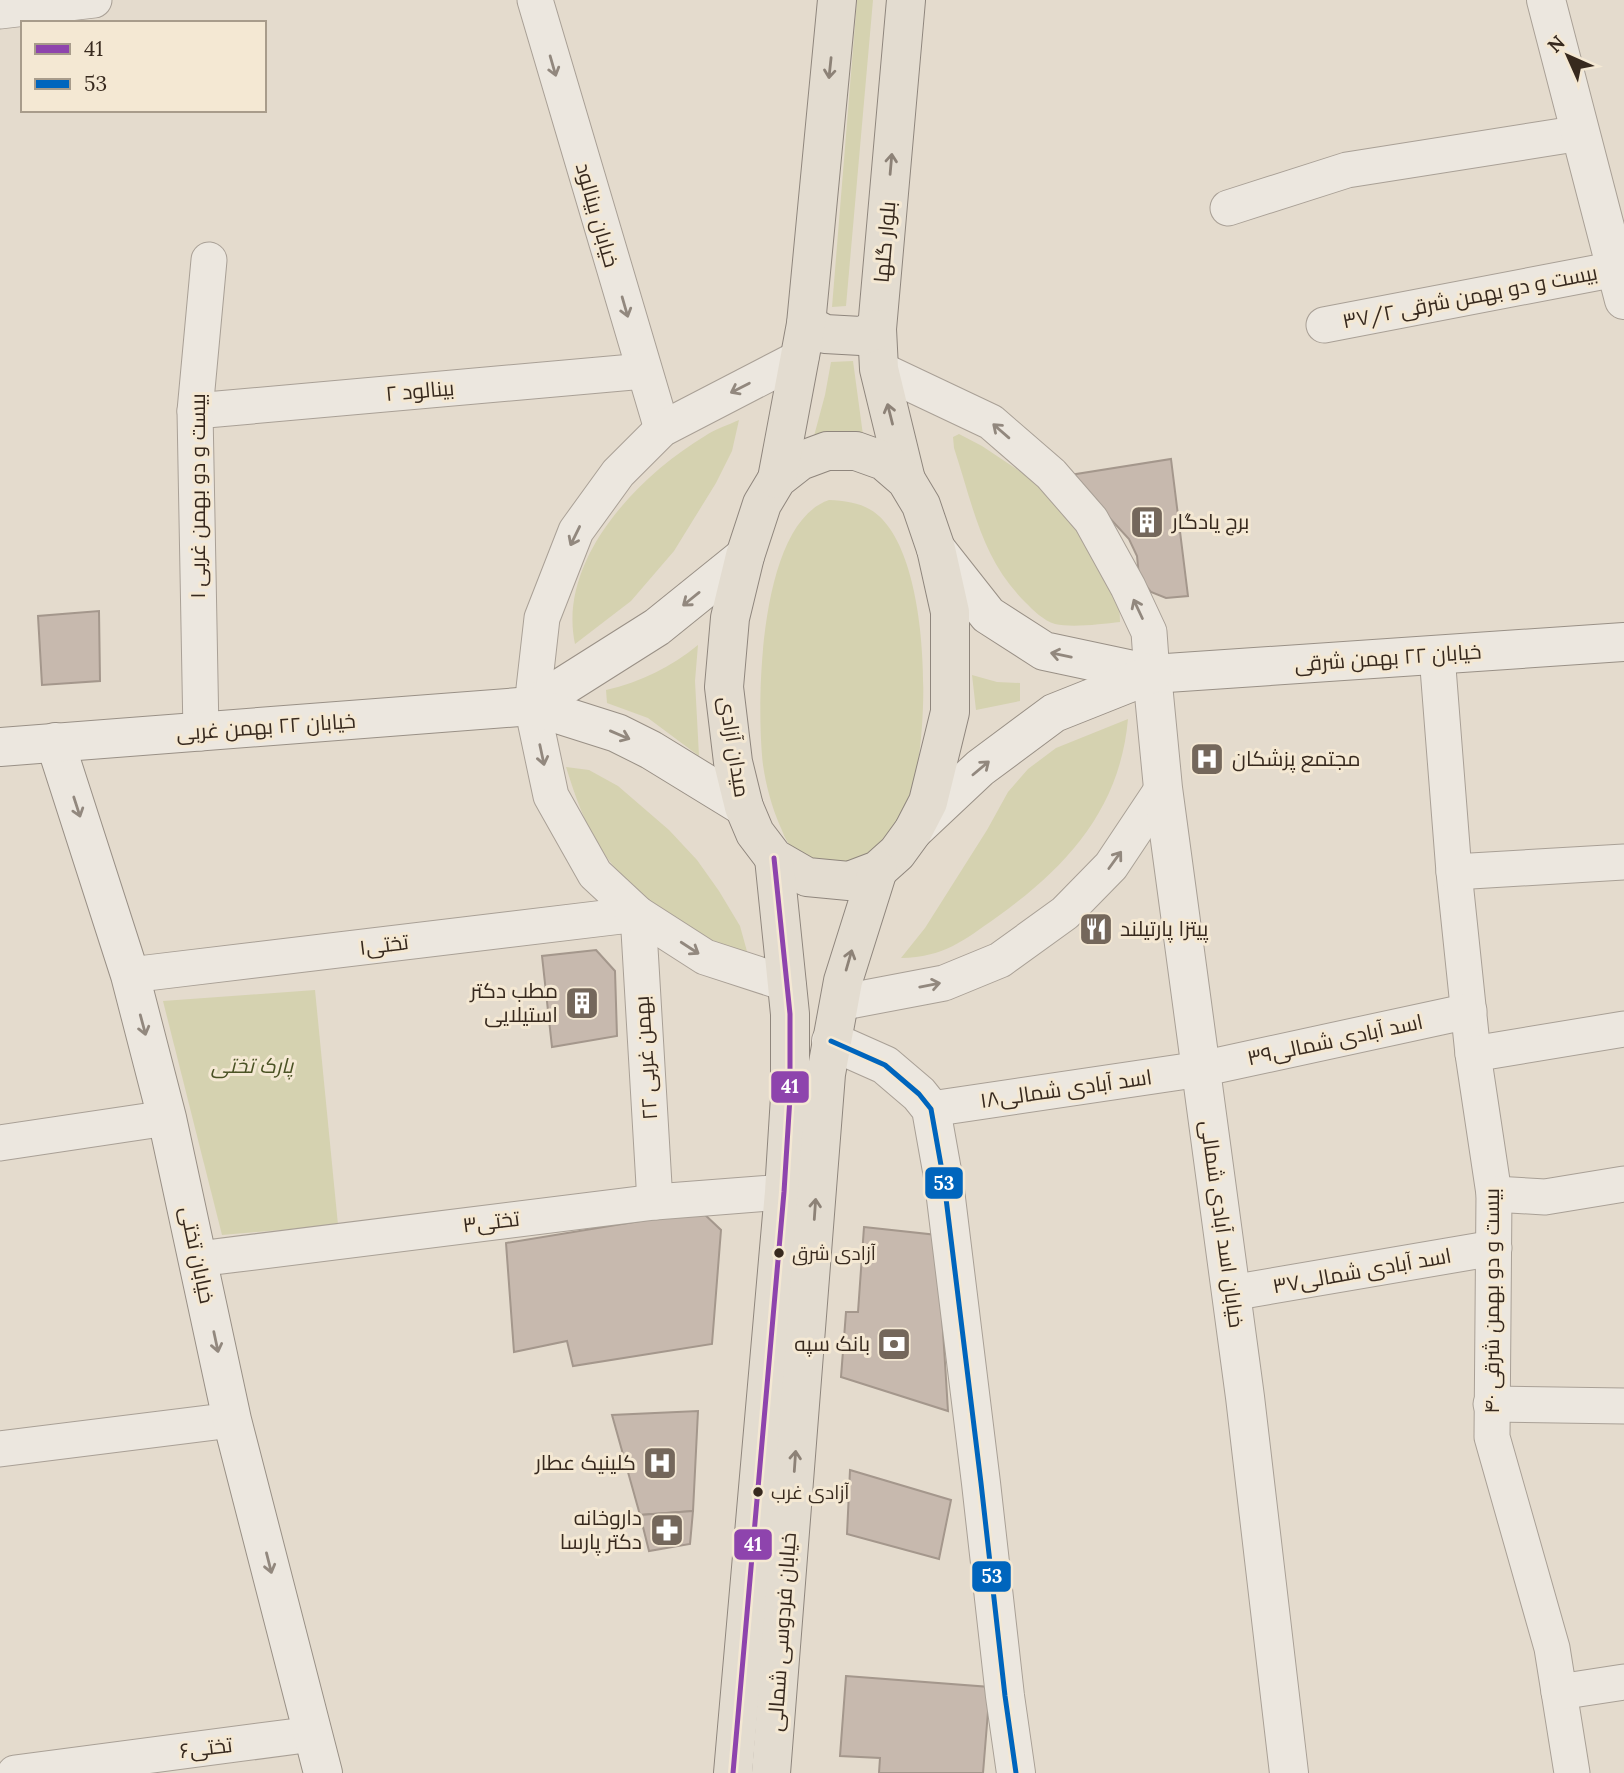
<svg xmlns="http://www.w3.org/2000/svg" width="1624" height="1773" font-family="Lora,Cairo,serif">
	<rect width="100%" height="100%" fill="#e4dbcd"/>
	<g fill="#d5d2b0">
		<polygon points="857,0 873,0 846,306 832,307"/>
		<polygon points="853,361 863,435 814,436 825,395 831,362"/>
		<path d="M739 420 732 451 716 483 674 551 631 601 575 644C557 560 638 476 705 436 715 429 728 425 739 420Z"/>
		<path d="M959 434 982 446 1030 478 1075 521 1119 597 1120 622C1102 624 1072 628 1055 624 1044 621 1033 610 1025 602 981 558 973 505 954 448L953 437Z"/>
		<path d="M829 500C847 501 865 503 879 516 933 565 932 746 906 811 895 839 881 849 859 867 835 863 807 864 790 845 785 840 783 832 780 826 772 807 766 786 763 765 756 704 758 524 829 500Z"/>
		<path d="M698 645 695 681 699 756 648 718 607 703 606 690C641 682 671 667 698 645Z"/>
		<polygon points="972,675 997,682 1020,683 1020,701 976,710"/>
		<path d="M1128 719C1120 809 1067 867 997 917 963 941 944 957 901 958L925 928 987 830 1008 792 1028 769 1056 748Z"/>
		<path d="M566 767 589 770 618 786 669 830 697 860 719 891 740 926 748 955C730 948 711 941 693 933 676 925 663 914 649 902 600 859 585 828 566 767Z"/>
		<polygon points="315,990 338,1225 222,1235 163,1001"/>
	</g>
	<g fill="#c7b9ae" stroke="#a4978c" stroke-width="2">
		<polygon points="1171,459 1188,596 1166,598 1151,592 1139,576 1137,556 1129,539 1070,475"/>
		<polygon points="99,611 100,681 42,685 38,616"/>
		<polygon points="596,950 615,971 617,1036 552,1047 542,956"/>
		<polygon points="701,1211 721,1230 712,1344 573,1366 567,1341 514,1352 506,1243"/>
		<polygon points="864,1227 937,1235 948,1411 841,1377 846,1312 858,1312"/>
		<polygon points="698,1411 693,1511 640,1515 612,1415"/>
		<polygon points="850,1470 951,1500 939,1559 847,1534"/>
		<polygon points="693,1511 690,1544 649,1551 640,1515"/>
		<polygon points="846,1676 990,1687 983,1773 879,1773 880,1758 840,1756"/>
	</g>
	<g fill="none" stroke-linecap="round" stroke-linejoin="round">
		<g stroke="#a9a096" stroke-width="37">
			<g id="minor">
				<polyline points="535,0 662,429"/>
				<polyline points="0,11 94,0"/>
				<polyline points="1228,208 1347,170 1581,133"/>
				<polyline points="1324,325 1616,269"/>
				<polyline points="879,369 991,422 1051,474 1091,520 1128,587 1149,632 1152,674"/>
				<polyline points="195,411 644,371"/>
				<polyline points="1437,655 1454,872 1473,1054 1494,1194 1492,1437 1552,1648 1572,1773"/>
				<polyline points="201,733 195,411 209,260"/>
				<polyline points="1454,872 1624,862"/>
				<polyline points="130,975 638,914 655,1202"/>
				<polyline points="788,984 705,957 638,914 595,874 551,796 532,706 542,618 576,531 618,473 662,429 801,357"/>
				<polyline points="839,1003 944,983 1000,960 1065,913 1111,866 1163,788"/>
				<polyline points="1473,1054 1624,1029"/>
				<polyline points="931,1109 1201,1069 1469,1011"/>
				<polyline points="0,1143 167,1118"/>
				<polyline points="1494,1194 1545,1197 1624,1184"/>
				<polyline points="198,1259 655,1202 784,1192"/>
				<polyline points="1231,1293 1494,1248"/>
				<polyline points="1491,1404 1624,1406"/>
				<polyline points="0,1449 232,1420"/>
				<polyline points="1559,1692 1624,1682"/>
				<polyline points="15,1773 313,1734"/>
			</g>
		</g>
		<g stroke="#a9a096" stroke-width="40">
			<g id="tertiary">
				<polyline points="1546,0 1624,300"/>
				<polyline points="1152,674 1163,788 1245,1397 1289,1773"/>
				<polyline points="831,1041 885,1065 919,1094 931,1109 944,1182 981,1483 1005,1696 1016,1773"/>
			</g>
		</g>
		<g stroke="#999086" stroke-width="40">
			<g id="secondary">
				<polyline points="936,549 988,615 1044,651 1152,674 1624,642"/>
				<polyline points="532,706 657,627 745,556"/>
				<polyline points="55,742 130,975 167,1118 232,1420 323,1773"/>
				<polyline points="0,747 532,706 617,733 651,750 744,807"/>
				<polyline points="913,831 980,768 1054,713 1152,674"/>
			</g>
		</g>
		<g stroke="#8f867d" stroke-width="40">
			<g id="primary">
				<polyline points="906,0 877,329 879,369 906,480"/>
				<polyline points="806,324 825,334 861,336 877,329"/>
				<polygon points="827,451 856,451 884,461 906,480 921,505 936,549 950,612 950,712 928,802 913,831 897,853 878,870 849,881 807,877 774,858 755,833 744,807 733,762 724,687 730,618 745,556 762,504 777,479 800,461"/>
				<polyline points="777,479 806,324 837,0"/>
				<polyline points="733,1773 784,1192 790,1097 790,1014 774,858"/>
				<polyline points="771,1773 826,1074 843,981 878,870"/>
			</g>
		</g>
		<use href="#minor" stroke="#ece7df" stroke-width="35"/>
		<use href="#tertiary" stroke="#ece7df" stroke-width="38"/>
		<use href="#secondary" stroke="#ece7df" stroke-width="38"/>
		<use href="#primary" stroke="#e3dcd0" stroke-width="38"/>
		<g stroke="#f4e8d3" stroke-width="10">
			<polyline id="bus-1" points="733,1773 784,1192 790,1097 790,1014 774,858"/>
		</g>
		<g stroke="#f4e8d3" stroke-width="10">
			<polyline id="bus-2" points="831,1041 885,1065 919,1094 931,1109 944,1182 981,1483 1005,1696 1016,1773"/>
		</g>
		<use href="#bus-1" stroke="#8e44ad" stroke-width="5"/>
		<use href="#bus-2" stroke="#0065bd" stroke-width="5"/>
	</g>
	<defs><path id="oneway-shaft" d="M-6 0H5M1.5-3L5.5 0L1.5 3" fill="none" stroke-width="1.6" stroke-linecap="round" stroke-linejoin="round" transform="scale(1.75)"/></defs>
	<g stroke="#92887e">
		<use href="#oneway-shaft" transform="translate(553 66) rotate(74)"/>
		<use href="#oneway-shaft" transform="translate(625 307) rotate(74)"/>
		<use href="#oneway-shaft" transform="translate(740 388) rotate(153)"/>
		<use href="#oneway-shaft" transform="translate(1001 431) rotate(-139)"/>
		<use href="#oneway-shaft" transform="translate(575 536) rotate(116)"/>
		<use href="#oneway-shaft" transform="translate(691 599) rotate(141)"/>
		<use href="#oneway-shaft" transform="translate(1138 609) rotate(-115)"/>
		<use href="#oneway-shaft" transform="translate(1061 655) rotate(-168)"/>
		<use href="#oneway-shaft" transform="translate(620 735) rotate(23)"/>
		<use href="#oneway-shaft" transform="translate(542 755) rotate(78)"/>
		<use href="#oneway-shaft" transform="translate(981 768) rotate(-40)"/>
		<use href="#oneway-shaft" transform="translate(77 807) rotate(72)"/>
		<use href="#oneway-shaft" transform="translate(1115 860) rotate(-54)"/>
		<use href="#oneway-shaft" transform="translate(690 948) rotate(33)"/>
		<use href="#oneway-shaft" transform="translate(930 985) rotate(-11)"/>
		<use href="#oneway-shaft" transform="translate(143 1025) rotate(75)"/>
		<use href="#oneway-shaft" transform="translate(216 1342) rotate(78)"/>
		<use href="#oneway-shaft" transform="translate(269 1563) rotate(76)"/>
	</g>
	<g stroke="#8d8277">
		<use href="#oneway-shaft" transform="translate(830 68) rotate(96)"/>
		<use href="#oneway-shaft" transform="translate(891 164) rotate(-85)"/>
		<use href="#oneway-shaft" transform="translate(890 414) rotate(-104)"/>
		<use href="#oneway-shaft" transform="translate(849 960) rotate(-74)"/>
		<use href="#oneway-shaft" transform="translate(815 1209) rotate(-86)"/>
		<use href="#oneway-shaft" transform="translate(795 1461) rotate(-86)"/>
	</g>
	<defs>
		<g id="building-square" transform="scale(1.75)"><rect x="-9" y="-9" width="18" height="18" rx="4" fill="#74675b" stroke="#f4e8d3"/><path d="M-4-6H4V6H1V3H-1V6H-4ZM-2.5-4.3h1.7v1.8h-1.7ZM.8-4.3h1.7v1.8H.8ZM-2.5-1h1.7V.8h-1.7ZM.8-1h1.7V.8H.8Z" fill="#fff"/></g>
		<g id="hospital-square" transform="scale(1.75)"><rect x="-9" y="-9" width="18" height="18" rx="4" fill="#74675b" stroke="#f4e8d3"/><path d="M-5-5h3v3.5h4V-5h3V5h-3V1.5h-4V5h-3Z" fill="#fff"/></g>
		<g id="restaurant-square" transform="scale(1.75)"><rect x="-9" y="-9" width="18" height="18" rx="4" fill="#74675b" stroke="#f4e8d3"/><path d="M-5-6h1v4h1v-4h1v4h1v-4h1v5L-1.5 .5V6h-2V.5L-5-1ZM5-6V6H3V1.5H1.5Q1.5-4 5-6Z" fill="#fff"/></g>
		<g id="bank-square" transform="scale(1.75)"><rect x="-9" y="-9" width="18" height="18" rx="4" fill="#74675b" stroke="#f4e8d3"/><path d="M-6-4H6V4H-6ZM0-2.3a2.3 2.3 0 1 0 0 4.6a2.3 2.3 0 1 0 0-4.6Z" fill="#fff"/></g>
		<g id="pharmacy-square" transform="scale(1.75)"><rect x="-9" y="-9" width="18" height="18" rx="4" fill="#74675b" stroke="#f4e8d3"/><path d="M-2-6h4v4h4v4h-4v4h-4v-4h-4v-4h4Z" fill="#fff"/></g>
	</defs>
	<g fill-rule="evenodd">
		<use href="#building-square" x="1147" y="522"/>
		<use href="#hospital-square" x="1207" y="759"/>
		<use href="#restaurant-square" x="1096" y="929"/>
		<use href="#building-square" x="582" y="1003"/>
		<use href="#bank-square" x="894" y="1344"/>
		<use href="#hospital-square" x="660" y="1463"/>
		<use href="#pharmacy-square" x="667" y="1530"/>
	</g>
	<g fill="#37291e" stroke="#f4e8d3" stroke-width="2.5">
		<circle cx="779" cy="1253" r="6"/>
		<circle cx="758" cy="1492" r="6"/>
	</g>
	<g text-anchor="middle" stroke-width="6" stroke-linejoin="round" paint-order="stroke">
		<g font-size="19" fill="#37291e" stroke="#f4e8d3" text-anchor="start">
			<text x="792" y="1260">آزادی شرق</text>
			<text x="771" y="1499">آزادی غرب</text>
		</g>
		<g font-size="21" fill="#37291e" stroke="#f4e8d3">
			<text transform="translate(597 215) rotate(74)" y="7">خیابان بینالود</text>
			<text transform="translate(885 242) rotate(-85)" y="7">بلوار گلها</text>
			<text transform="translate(1470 297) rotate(-11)" y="7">بیست و دو بهمن شرقی ۳۷/۲</text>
			<text transform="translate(420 391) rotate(-5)" y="7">بینالود ۲</text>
			<text transform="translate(198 496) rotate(-90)" y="7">بیست و دو بهمن غربی ۱</text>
			<text transform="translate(1388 658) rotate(-4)" y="7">خیابان ۲۲ بهمن شرقی</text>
			<text transform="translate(266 727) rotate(-4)" y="7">خیابان ۲۲ بهمن غربی</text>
			<text transform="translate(734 747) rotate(81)" y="7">میدان آزادی</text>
			<text transform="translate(384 945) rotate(-7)" y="7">تختی۱</text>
			<text transform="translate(1335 1040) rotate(-12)" y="7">اسد آبادی شمالی۳۹</text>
			<text transform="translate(646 1058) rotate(-94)" y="7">۲۲ بهمن غربی</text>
			<text transform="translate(1066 1089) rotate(-8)" y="7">اسد آبادی شمالی۱۸</text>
			<text transform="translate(491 1222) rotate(-7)" y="7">تختی۳</text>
			<text transform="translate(1222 1224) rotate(82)" y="7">خیابان اسد آبادی شمالی</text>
			<text transform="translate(197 1255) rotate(78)" y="7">خیابان تختی</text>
			<text transform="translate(1362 1271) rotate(-10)" y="7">اسد آبادی شمالی۳۷</text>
			<text transform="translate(1492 1301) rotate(-90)" y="7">بیست و دو بهمن شرقی ۴۰</text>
			<text transform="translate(782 1632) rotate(-86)" y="7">خیابان فردوسی شمالی</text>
			<text transform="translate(206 1748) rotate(-7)" y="7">تختی۶</text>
		</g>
		<g font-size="21" fill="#37291e" stroke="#f4e8d3" text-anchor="end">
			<text x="1172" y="529" text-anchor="start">برج یادگار</text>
			<text x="1232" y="766" text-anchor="start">مجتمع پزشکان</text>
			<text x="1120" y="936" text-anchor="start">پیتزا پارتیلند</text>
			<text x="558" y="998">مطب دکتر<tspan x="558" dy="24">استیلایی</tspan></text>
			<text x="870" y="1351">بانک سپه</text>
			<text x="636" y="1470">کلینیک عطار</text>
			<text x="642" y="1525">داروخانه<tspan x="642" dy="24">دکتر پارسا</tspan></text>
		</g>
		<g font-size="21" font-style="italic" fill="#4b5325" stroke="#f4e8d3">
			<text x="252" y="1073">پارک تختی</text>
		</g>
	</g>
	<g stroke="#f4e8d3" stroke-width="2.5">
		<rect x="770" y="1070" width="40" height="34" rx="7" fill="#8e44ad"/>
		<rect x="924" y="1166" width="40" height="34" rx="7" fill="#0065bd"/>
		<rect x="733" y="1528" width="40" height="33" rx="7" fill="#8e44ad"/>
		<rect x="971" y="1560" width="41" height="33" rx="7" fill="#0065bd"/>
	</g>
	<g font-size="19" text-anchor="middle" font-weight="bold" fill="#fff">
		<text x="790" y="1093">41</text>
		<text x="944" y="1190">53</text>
		<text x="753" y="1551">41</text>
		<text x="992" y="1583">53</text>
	</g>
	<rect x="21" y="21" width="245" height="91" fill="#f4e8d3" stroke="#a89c8b" stroke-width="2"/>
	<rect x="35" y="44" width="35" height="10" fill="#8e44ad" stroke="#a89c8b" stroke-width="2"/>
	<text x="84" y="56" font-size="21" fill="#37291e">41</text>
	<rect x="35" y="79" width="35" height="10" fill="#0065bd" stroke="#a89c8b" stroke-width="2"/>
	<text x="84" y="91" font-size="21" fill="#37291e">53</text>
	<g transform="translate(1568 56) rotate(315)" stroke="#f4e8d3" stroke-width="5" paint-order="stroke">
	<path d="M0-5L12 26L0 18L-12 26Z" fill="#37291e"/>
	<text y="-10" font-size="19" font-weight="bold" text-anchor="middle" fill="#37291e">N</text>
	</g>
</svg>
